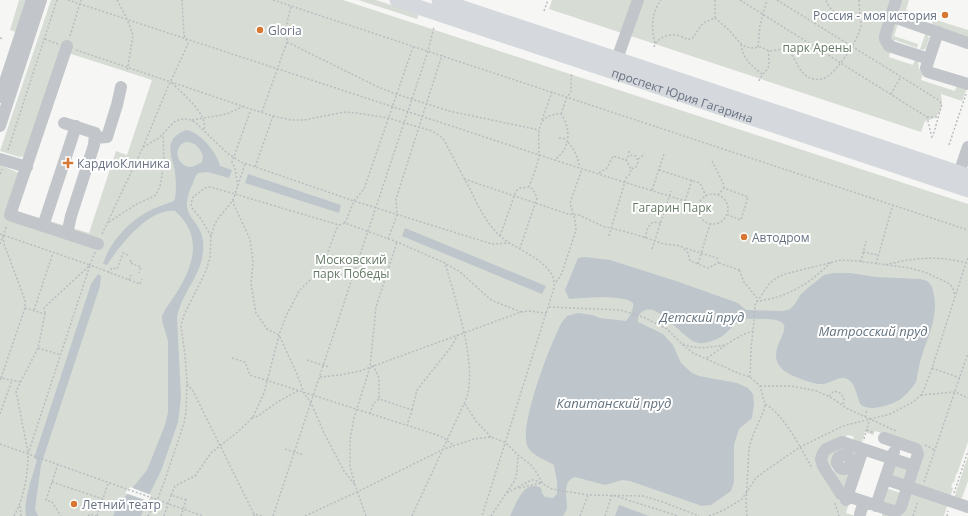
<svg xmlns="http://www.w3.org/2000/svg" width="968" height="516" font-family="'Open Sans',sans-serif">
<rect width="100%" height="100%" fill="#f6f6f4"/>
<path fill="#d7ddd5" d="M 19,0 L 27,0 L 16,32 L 10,30 Z
M 51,0 L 343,0 L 968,204 L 968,442 L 957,474 L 956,474 L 954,483 L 953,482 L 951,487 L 953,488 L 944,516 L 882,516 L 883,511 L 894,514 L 920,459 L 884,434 L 875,431 L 873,435 L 865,432 L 861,446 L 855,443 L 853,436 L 847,435 L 846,437 L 821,450 L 849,503 L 846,513 L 856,516 L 0,516 L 0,163 L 1,165 L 21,174 L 10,209 L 89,233 L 116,151 L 127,155 L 152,80 L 62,51 L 25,156 L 19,157 L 0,151 Z
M 358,0 L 376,0 L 419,14 L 417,19 Z
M 552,0 L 892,0 L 890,53 L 889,57 L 913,65 L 915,60 L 918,60 L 919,68 L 923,74 L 921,80 L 955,91 L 957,85 L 967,88 L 962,101 L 941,94 C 944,108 940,119 925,121 L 921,132 L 549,9 Z
M 900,0 L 909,0 L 906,10 L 918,14 C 911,22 903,16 898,8 Z
M 930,18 L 968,30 L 968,38 L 933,25 Z
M 892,23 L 898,24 L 894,36 L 918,44 L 917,48 L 895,40 L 894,42 L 889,41 Z
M 926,32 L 929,38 L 926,48 L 923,50 L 920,49 Z
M 840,446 L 857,451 L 853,461 L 851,456 L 843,453 Z
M 835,448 L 838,455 L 835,458 L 835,465 L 829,469 L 824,457 Z
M 968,456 L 968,481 L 962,498 L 958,499 L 954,498 Z
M839 462a5 5 0 1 1 10 0a5 5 0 1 1-10 0Z
M 893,465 L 908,467 L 906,480 L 893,477 Z
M 838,469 L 843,472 L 848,472 L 850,469 L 845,489 L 831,473 Z
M 886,488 L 901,493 L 897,507 L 881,501 Z"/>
<path fill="#bec5cb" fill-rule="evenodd" d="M 186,130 C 200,132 217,152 220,166 L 232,170 L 229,178 L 208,172 L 198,173 C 194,178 194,182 191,187 C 178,219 200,217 203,241 C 206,273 183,288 177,317 L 181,398 L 178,422 L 161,471 L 148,497 L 141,516 L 113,516 L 117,507 L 147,470 L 165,425 L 168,412 L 168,341 L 162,321 L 162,316 C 166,307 172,300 177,292 C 194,264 203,236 175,211 C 149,208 120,245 107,265 L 103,264 C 110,241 131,219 153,209 C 159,206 167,204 174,201 C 177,194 176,175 174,167 C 169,150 166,138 186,130 ZM 185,142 C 195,141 200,148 203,156 L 202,162 C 198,164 194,167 190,167 C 177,166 172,148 185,142 Z
M 248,174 L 341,205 L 339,213 L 245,183 Z
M 405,228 L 546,286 L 542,294 L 402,236 Z
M 585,257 L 610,260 L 676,281 L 738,303 L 746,310 L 783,311 L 790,309 L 795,304 L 801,294 L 809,287 L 824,275 L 834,273 L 850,273 L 876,277 L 920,279 L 927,281 L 931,285 C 941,309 930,332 922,355 C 919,364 918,373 916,382 C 912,388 906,395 901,399 C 891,405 871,412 861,405 C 856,397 857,386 849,380 C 840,374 832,383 823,384 C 814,385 787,375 781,368 C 765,350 794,329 781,322 C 776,319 769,319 763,319 C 757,319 749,318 742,320 C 735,322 732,328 726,333 C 720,339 707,344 698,343 C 683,341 652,291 638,317 L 638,322 L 663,334 L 673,345 L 681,363 L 692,373 L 699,376 L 737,383 L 748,388 L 753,394 L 754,404 L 752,418 L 739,429 L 734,445 L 734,482 L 731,491 L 711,505 L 702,506 L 630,481 L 622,480 L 605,485 L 575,477 C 562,481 567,497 567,507 C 567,510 565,513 563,516 L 510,516 C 516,504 524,479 541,488 L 542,493 L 545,497 L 553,498 L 557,494 L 557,482 L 554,465 C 548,461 535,457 529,449 C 515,433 552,340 562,322 L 567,316 L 578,313 L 592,315 L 600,318 L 626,321 C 630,317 634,308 633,303 C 623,294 583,298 569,299 L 565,290 L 578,258 Z
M 98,274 L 101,276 L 100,286 L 41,465 L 35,509 L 38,516 L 26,516 C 23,501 33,475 37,460 L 34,458 L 91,284 Z
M 619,505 L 649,516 L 615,516 Z"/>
<path fill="#f6f6f4" d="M 130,487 L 151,495 L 148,501 L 125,493 Z"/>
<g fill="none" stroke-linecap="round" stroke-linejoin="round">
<path stroke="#babcbf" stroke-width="1.5" stroke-dasharray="2 2" stroke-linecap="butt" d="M 68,0 L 579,168 L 698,205
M 117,0 L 127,19 L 133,35 L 127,72
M 273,0 L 968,230
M 740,0 L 927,117 L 932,138
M 777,0 L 937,99 L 942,104 L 933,136
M 859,0 L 860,18
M 544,11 L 548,0
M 715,18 L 729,30 L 741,44 L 746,47 L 752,48 L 761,47 L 769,51 L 785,49 C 798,56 797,76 814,79 C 819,80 824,79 828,76 C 838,70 867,29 860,19 C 854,8 834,23 826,0
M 70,36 L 81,0
M 0,38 L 4,39
M 45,39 L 58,44
M 287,42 L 378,87 L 396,94 L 449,111 L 539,130
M 655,43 C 651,27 651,14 661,0
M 741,44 C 744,61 750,64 762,74
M 654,47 C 657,37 670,33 680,36 C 685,38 687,40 692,39 L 703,23 L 715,18 L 715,0
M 758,47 L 760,25 L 767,0
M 76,50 L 251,109
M 759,81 C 761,75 765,73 768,68 C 770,63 768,57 769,51
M 172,83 C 182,93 209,115 204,130
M 891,94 L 900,78
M 262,112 L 287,42 L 287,23 L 291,6
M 561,114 L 567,97 L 571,92 L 571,78 L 572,73
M 273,116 L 291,120 L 304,120 L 344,112 L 357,113 L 388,118 L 432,131 L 440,136 L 444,140 C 453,157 461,173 470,189 C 478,206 486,223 500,236 C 515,250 558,262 554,288 L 482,516
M 927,117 L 938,117
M 192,120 L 227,114 L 244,106
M 542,120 L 552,92
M 559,138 L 567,139
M 568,142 C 574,149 579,158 579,168
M 949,145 L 966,94
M 143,147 L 159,138 L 174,122 L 181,119 L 188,119 L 195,122 L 227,153 L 241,162 L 354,201 L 492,244 L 510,243
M 8,150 L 57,0
M 629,151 L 629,155
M 638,159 L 645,154
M 712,161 L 723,183 L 724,188
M 659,170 L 700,183 L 706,196
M 599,173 L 607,168 L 613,156 L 626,160 L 631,169
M 0,174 L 2,169
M 464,179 L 568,214 L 579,215 L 602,226 L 634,234 L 664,244 L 681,246 L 688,253 L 690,261 L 698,264
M 238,186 L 235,169 L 232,162 L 251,109 L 273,116 L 255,167
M 529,187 C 532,178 539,163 539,154 C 539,136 534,114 561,114 C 572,129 570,150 554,160
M 652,190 L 664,154
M698 209a15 15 0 1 1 30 0a15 15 0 1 1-30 0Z
M 718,195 L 724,188 L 748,197 L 741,220 L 728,215
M 233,200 L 234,205 L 250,239 L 253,262 L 251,284 L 256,313 L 267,329 L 279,335 L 297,374 L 304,393 L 311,403 L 324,433 L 344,471 L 355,485
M 685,201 L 692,180
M 109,222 L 135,205 L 156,195 L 160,186 L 164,163 L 163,134
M 345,223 L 354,201 L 364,189 L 413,47
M 0,234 L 90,265
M 102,234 L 143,147 L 167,89 L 188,44 L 184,35 L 182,0
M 211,236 L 201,219 L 192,208 L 191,204 L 193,197 L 205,188 L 210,187 L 235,194 L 339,225 L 345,223 L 397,242 L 445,263 L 460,272 L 491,300 L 521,312
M 500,236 L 516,191 L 520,188 L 529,187 L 533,189 L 537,198 L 520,248
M 609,236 L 626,178 L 630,174 L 631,169 L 636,167 L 638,162 L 636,156 L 629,155 L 626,160
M 645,238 L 648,227 L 653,222 L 661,223
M 388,239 L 397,215 L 396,199 L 442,55
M 0,244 L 7,225
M 686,248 L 688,249 L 717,258 L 718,263 L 708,268 L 698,264 L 710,224
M 652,249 L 671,191
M 95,252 L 90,265 L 140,284 L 142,279
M 863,252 L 878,255
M 968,258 L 966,263 L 968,264
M 131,260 L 130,263 L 141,267 L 139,273
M 861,262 L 866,241
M 719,263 L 742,271
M 876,264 L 893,204
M 739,270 L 744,282 L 757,298
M 108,273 L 112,268 L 117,269 L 123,253 L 130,256
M 129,280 L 131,275
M 556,282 L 559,278 L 562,273 L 576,230 L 575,220 L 570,203 L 582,169
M 756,301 C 785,299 811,283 831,262
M 549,307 L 620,310 L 643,317 L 667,329 L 684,346 L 693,353 L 740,374 L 750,377 L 760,386 L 765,404 C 784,414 801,449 812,468
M 25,308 L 45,314 L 38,348 L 16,391 L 28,452
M 34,310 L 53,253
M 45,313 L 44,308 L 48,304 L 90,265
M 683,344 C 697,350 711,347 726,345
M 38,348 L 61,355
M 232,358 L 245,362 L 250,375 L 437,435 L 444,438 L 453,445
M 707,358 C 722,348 736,336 753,331
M 307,360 L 329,367
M 373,365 L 379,378 L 379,399
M 932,368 L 960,378
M 320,377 L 340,375 L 360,371 L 521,312 L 529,311 L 546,313
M 750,377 L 751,350 L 754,321 L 755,305 L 769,284 L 776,278 L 785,274 L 841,260 L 858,261 L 910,268 L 927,273 L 950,284 L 953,289 L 955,296
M 1,378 L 25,308 L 25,300 L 4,244 L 3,235
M 0,380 L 1,378 L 21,382
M 187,384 L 193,391 L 254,514
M 760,386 L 791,386 L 817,391 L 832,398 L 846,408 L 896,431
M 921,395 L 955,392 L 968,398
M 829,396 L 834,391 L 840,393 L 844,398 L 843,406
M 465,404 L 476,421 L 491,437
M 412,410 L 417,390 L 451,347 L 459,333
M 0,414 L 12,380
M 370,414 L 373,404 L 379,399 L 412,410 L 407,425
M 865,417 L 867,409
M 252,418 L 258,416 L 279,401 L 298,391
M 867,430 L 872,432 L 871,434
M 864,439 L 870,418
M 0,444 L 203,516
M 925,445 L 935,450
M 285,449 L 304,455
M 58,464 L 46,500 L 52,502 L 61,516
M 52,482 L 103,499
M 924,482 L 968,353
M 519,488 L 541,483
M 507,493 L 531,480 L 535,480 L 543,484
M 954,493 L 968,451
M 171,495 L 175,486 L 195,476 L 211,453 L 240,430 L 253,417 L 264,393 L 279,335 L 286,316 L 299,291 L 318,272 L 323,265 L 338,225
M 835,503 L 839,516
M 20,506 L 21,516
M 14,516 C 24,498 28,474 28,454 L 90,265
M 88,516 L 90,514 L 96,516
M 97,516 L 108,484
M 148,516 L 157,501 L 166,477 L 184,423 L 186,412 L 187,383 L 185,355 L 181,326 L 184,315 L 206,271 L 210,257 L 211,236 L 214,226 L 217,220 L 233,200 L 245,164
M 164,516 L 171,495 L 186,500
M 181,516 L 187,497
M 254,516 L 254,514 L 262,516
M 273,516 L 428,51 L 434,27
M 305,516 L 357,492 L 444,449 L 474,439 L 491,437 L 505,442 L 518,455 L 530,464 L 535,470 L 543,484 L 552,489 L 588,495 L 643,496 L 663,502 L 699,516
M 366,516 L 355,485 L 350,467 L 350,440 L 354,418 L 370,367 L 376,307 L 397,242
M 412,516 L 467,397 C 477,361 455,299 445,263
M 491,516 L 515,480 L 517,472 L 518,455
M 580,516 L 588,495
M 605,516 L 612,495 L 678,516
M 709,516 L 724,510 L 742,499 L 756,478 L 765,471 L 800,447 L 843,426 L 890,414 L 913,402 L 921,395 L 925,387 L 932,368 L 966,263 C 939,255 912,258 885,265
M 747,516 L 746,504 L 749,448 L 753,435 L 764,410 L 765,404
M 913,516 L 918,501
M 947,516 L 948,511"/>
<path stroke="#c2c5c9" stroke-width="12" d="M 896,0 L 885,36 L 885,39 L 889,46 L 929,59
M 891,16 L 968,43
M 938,32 L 926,68 L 928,72 L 968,84
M 67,46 L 10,215 L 98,244
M 617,59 L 638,0
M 0,97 L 32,0
M 64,123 L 95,133 L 94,145 L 71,216 L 67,234
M 0,126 L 41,0
M 95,138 L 107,137 L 117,105 L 121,87
M 0,159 L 27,167
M 959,173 L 968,147
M 43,226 L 76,126
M 884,438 L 916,449 L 918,454 L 914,466 L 842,442 L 826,449 L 823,453 L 821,459 L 823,466 L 841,494 L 893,511 L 897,511 L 901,507 L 914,466
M837 462a7 7 0 1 1 14 0a7 7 0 1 1-14 0Z
M 885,479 L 968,507
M 846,500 L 863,449
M 876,506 L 894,452
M 860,514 L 864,502"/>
<g stroke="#d5d8dc" stroke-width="15">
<path id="s1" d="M 397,0 L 968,190"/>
<path d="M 439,0 L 968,176"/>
</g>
</g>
<g fill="#d67734" stroke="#fff" stroke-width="1.5">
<circle cx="945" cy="15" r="4"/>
<circle cx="260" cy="30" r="4"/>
<path d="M66 157h4v4h4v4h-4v4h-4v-4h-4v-4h4z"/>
<circle cx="744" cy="237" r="4"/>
<circle cx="74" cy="504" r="4"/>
</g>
<g text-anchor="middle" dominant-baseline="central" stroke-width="4" stroke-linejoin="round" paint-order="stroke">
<g font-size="12" fill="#687282" stroke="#fff" text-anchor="start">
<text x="937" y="15" text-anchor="end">Россия - моя история</text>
<text x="268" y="30">Gloria</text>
<text x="77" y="163">КардиоКлиника</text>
<text x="752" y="237">Автодром</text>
<text x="82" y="504">Летний театр</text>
</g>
<g font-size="12" fill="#667a66" stroke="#fff">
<text x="817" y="47">парк Арены</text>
<text x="672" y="207">Гагарин Парк</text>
<text x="351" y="259">Московский<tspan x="351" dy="14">парк Победы</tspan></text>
</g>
<g font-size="12" fill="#687282" stroke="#fff">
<text stroke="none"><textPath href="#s1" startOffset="301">проспект Юрия Гагарина</textPath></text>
</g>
<g font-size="13" font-style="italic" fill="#63737f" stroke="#fff">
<text x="702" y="317">Детский пруд</text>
<text x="873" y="331">Матросский пруд</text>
<text x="614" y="403">Капитанский пруд</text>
</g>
</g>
</svg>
